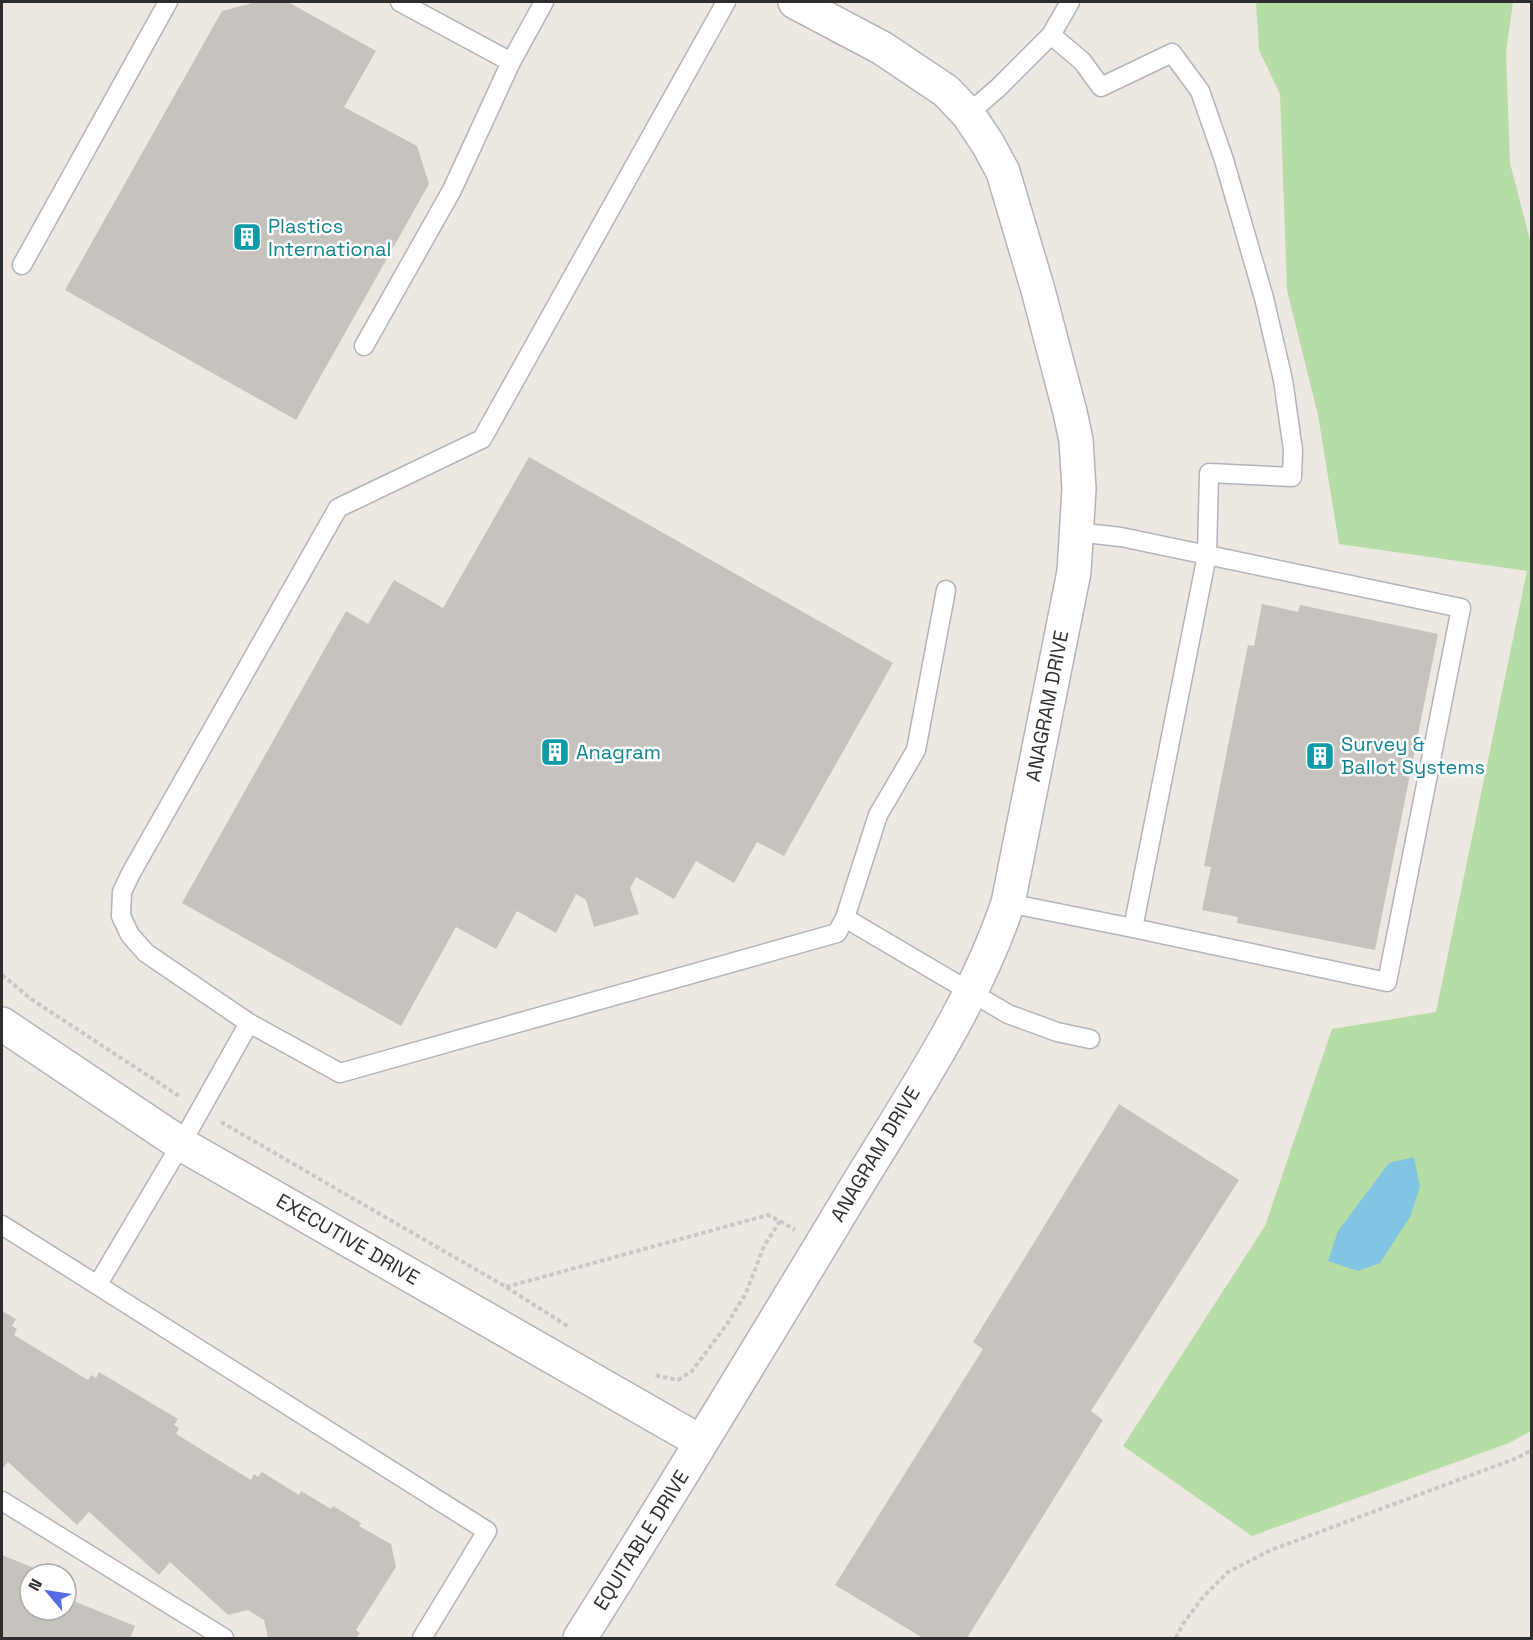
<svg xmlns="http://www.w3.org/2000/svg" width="1533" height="1640" font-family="'Space Grotesk',sans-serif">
<rect width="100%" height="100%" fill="#ede8e2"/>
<path fill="#b6dda5" d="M 1256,2 L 1513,2 L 1506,53 L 1510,163 L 1532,248 L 1531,1431 L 1509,1443 L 1252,1536 L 1123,1446 L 1265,1226 L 1332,1029 L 1436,1012 L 1527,571 L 1339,544 L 1318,415 L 1287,290 L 1280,94 L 1259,50 Z"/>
<path fill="#81c5e2" d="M 1414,1157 L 1420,1187 L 1410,1217 L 1380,1263 L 1358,1271 L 1328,1261 L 1338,1231 L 1389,1163 Z"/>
<path fill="#c6c2bd" d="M 256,2 L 288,2 L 376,51 L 344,107 L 417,146 L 429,184 L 296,420 L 65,290 L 222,11 Z
M 529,457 L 893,663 L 784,856 L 757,842 L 734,883 L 696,861 L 674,899 L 636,877 L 630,888 L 639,914 L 594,927 L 586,900 L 576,894 L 556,933 L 517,911 L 496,949 L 456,927 L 401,1026 L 182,903 L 346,611 L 368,624 L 394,580 L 443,608 Z
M 1262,604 L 1298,612 L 1300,605 L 1438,634 L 1375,950 L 1237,923 L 1238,917 L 1202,910 L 1211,867 L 1204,866 L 1248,645 L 1254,646 Z
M 1119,1104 L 1239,1180 L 1091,1411 L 1103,1420 L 967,1638 L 923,1638 L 835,1585 L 983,1349 L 973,1342 Z
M 2,1311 L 16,1319 L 12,1326 L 17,1329 L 14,1335 L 88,1380 L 91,1375 L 96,1378 L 99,1372 L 178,1419 L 174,1425 L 179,1428 L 176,1434 L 251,1480 L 254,1474 L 258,1477 L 262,1472 L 299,1495 L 301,1491 L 331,1509 L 333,1506 L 361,1523 L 359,1526 L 391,1544 L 396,1567 L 356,1630 L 360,1633 L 356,1638 L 268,1638 L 264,1620 L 248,1610 L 228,1615 L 170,1562 L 159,1575 L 89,1512 L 77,1525 L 8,1462 L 2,1469 Z
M 2,1555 L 49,1574 L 30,1574 L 30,1610 L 66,1610 L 66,1598 L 135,1626 L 130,1638 L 2,1638 Z"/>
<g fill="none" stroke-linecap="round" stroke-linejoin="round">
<g stroke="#b2b3bc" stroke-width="21">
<path id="lane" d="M 400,2 L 511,62
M 726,2 L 482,439 L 338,508 L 131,873 L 122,892 L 121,916 L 130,935 L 146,953 L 249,1023 L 340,1073 L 837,933 L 845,918 L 1008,1014 L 1057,1032 L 1090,1039
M 968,114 L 999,87 L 1051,35 L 1070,2
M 22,265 L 168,2
M 364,346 L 452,190 L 511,62 L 544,2
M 1076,532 L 1121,537 L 1461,608 L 1387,982 L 1133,928
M 1008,903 L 1133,928 L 1207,555 L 1209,473 L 1292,477 L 1293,450 L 1283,380 L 1264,298 L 1224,160 L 1200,91 L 1172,53 L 1101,87 L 1082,61 L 1051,35
M 845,918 L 878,815 L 916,750 L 946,590
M 2,1225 L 487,1531 L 422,1638
M 98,1284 L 181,1144 L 249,1023
M 2,1501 L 224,1638"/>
</g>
<g stroke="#b2b3bc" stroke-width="36">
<path id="street" d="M 2,1024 L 181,1144 L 701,1442
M 580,1638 C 671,1494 759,1348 847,1202 C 905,1105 972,1010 1008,903 L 1074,572 L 1079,489 L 1076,440 L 1070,412 L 1038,290 L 1003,172 L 988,144 L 968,114 L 946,91 L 882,48 L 795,2"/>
</g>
<path stroke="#c8c8c8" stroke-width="4" stroke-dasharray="4.5 3" stroke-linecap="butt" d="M 2,975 L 31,999 L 179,1096
M 221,1122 L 506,1287 L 569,1327
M 780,1221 L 795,1230
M 506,1287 L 768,1215 L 780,1221 L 764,1246 L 746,1293 L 727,1324 L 692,1371 L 678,1380 L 653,1375
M 1176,1638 L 1183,1624 L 1203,1597 L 1228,1572 L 1271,1550 L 1517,1458 L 1532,1450"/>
<use href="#lane" stroke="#fff" stroke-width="18"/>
<use href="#street" stroke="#fff" stroke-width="33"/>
</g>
<defs>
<g id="building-square" transform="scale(1.5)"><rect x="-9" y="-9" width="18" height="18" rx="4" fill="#0f9aa8" stroke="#fff"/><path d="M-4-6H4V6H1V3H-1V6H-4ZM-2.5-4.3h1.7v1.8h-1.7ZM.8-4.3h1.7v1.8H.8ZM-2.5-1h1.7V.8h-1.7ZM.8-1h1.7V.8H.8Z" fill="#fff"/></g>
</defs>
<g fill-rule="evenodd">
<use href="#building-square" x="247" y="237"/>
<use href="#building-square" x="555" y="752"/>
<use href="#building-square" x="1320" y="756"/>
</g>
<g text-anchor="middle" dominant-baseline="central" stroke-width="5" stroke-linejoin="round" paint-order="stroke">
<g font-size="20" fill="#0d838f" stroke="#fff" text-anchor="start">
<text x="268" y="226">Plastics<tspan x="268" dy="23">International</tspan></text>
<text x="1341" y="744">Survey &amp;<tspan x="1341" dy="23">Ballot Systems</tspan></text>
<text x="576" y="752">Anagram</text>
</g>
<g font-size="20" fill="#2d2d2d" stroke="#fff">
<text transform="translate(1047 706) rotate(-79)">ANAGRAM DRIVE</text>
<text transform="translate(875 1154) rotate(-59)">ANAGRAM DRIVE</text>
<text transform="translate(348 1239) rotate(30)">EXECUTIVE DRIVE</text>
<text transform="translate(641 1540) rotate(-58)">EQUITABLE DRIVE</text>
</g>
</g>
<rect width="1533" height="1640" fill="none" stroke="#2d2d2d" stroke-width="6"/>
<g transform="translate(48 1592) rotate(299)"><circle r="28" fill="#ffffff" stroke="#ababab" stroke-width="1.5"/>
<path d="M0-4.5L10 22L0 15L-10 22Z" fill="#556be6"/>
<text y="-9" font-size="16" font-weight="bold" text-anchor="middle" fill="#2d2d2d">N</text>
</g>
</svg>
